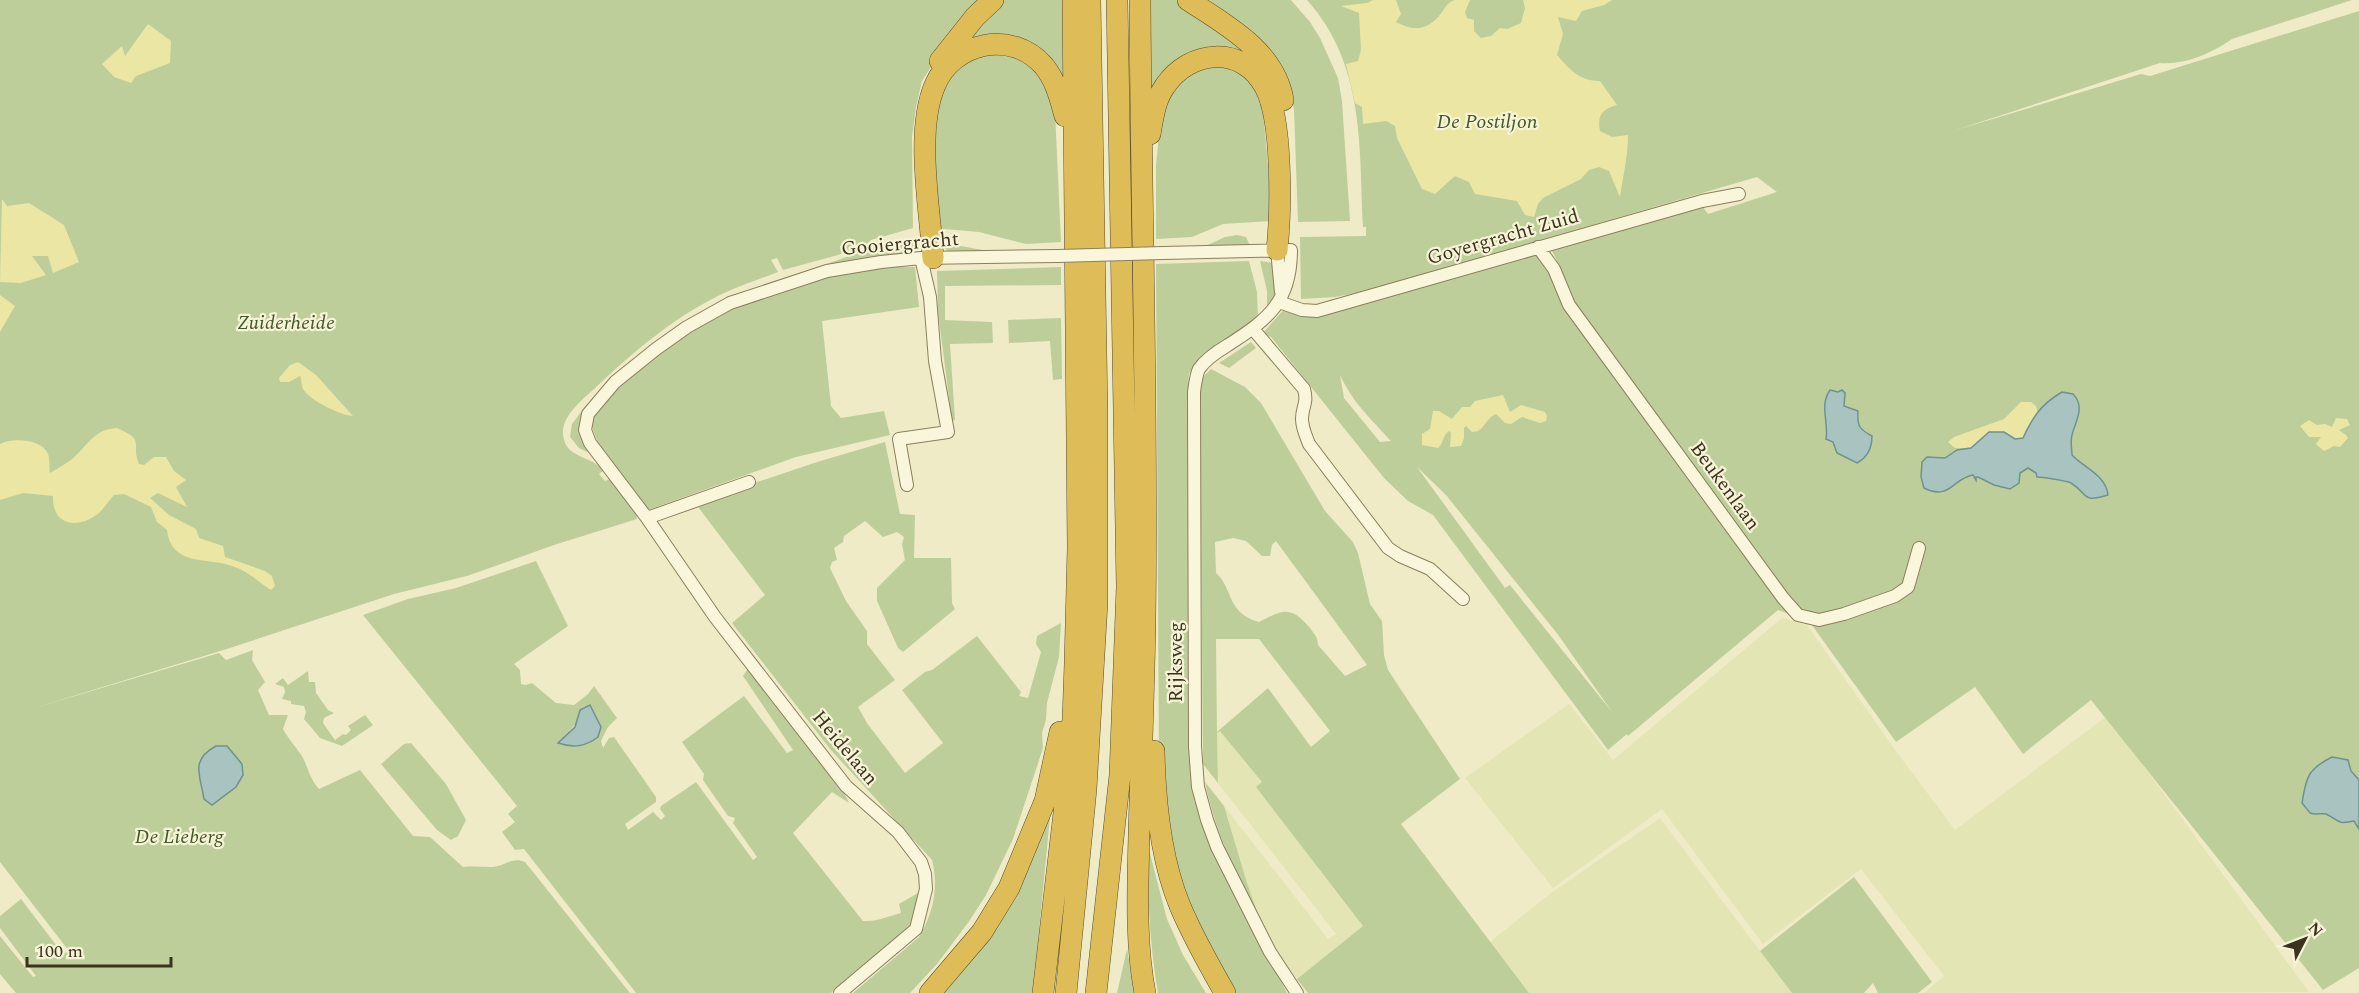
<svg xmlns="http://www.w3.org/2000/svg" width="2359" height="993" font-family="Spectral,serif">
<rect width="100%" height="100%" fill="#efebc7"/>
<path fill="#e3e5b4" d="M 1782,618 L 1807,625 L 1893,747 L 1955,830 L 2107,716 L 2309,992 L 1924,993 L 1944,976 L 1861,869 L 1763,944 L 1662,809 L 1553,888 L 1465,778 L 1569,704 L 1613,760 Z
M 1220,730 L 1262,782 L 1257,787 L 1363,926 L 1297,979 L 1266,937 L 1247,883 L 1224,806 L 1328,939 L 1336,934 L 1218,783 L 1217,733 Z
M 1660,818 L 1714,890 L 1792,993 L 1529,993 L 1490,942 L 1551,893 Z"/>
<path fill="#bece9a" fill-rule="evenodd" d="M 0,0 L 984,0 L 942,50 L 922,81 L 916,107 L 912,137 L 913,228 L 871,240 L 866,245 L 838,255 L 783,270 L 777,258 L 771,260 L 778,272 C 763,278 747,283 731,290 C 680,312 635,350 594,389 C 583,399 563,415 563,432 C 563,460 594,455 603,471 L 599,474 L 605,481 L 610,479 L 641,515 L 636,517 L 637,519 L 554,545 L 467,576 L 394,594 L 230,648 L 31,709 L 219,653 L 226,660 L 253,650 L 252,660 L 265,682 L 258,690 L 269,715 L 288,715 L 283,729 C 289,740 297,748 303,758 C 309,770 309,777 319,789 L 360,770 L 413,836 L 430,837 L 463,867 C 473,866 482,867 492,867 C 504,867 512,856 525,862 L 630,993 L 16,993 L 0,974 L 0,936 L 33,977 L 36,976 L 0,928 L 0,916 L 21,899 L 63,954 L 69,951 L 0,862 Z
M 999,0 L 1064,0 L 1063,97 L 1046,64 L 962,42 Z
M 1150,0 L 1179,0 L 1262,61 L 1223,49 L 1150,100 Z
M 1209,0 L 1291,0 L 1310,22 L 1320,38 L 1338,78 L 1342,101 L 1350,221 L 1298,222 L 1294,110 L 1289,84 L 1244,26 Z
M 1307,0 L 2352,0 L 2232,39 C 2212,53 2186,65 2160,63 L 1956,130 L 2141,74 L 2150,76 L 2359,11 L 2359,968 L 2323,990 L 2091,700 L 2023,754 L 1975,687 L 1896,742 L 1809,621 L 1778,610 L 1628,736 L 1627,734 L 1608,750 L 1433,515 L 1408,501 L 1384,478 L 1271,337 L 1262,334 L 1285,308 L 1320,316 L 1540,252 L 1547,265 L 1557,261 L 1551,249 L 1702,206 L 1708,214 L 1777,192 L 1757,177 L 1367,291 L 1335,297 L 1301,299 L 1300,237 L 1366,236 L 1366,227 L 1363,227 C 1359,146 1365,65 1307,0 ZM 1340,375 C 1353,403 1371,419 1391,441 L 1380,442 L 1344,398 ZM 1417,467 L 1446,495 L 1559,636 L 1612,712 L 1510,585 L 1505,588 Z
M 1011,52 L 1042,76 L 1055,111 L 1061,242 L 1026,244 L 979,232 L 933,228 L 932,205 L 938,96 L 966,57 Z
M 1233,65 L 1255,87 L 1263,111 L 1273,221 L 1223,224 L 1192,237 L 1156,239 L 1156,166 L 1159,134 L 1167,98 L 1188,71 Z
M 1237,235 L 1246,237 L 1250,246 L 1201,248 L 1225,237 Z
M 916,239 L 917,242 L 906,254 L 821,266 L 888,242 Z
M 938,242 L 1000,253 L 951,254 Z
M 1249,261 L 1257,292 L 1258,318 L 1198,362 L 1189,374 L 1188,390 L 1192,717 L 1210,841 L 1287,993 L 1228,993 L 1182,908 L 1159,765 L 1156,264 Z
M 1260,261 L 1273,263 L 1277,290 L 1267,309 L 1267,291 Z
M 882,267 L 915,267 L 919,307 L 822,321 L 831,406 L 841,418 L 884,411 L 890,435 L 796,457 L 648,510 L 599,446 L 592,427 L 592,418 L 604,402 L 660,348 L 730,306 L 804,280 Z
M 1061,267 L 1061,285 L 945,286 L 945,320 L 992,322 L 993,343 L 950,344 L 955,420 L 952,421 L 938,312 L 937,271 Z
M 1061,318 L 1062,379 L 1053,380 L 1050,341 L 1009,343 L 1008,320 Z
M 1251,342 L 1256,348 L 1229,368 L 1219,363 Z
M 1211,369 L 1245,387 L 1261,403 L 1325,511 L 1353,542 L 1358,553 L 1370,604 L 1382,621 L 1384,655 L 1388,670 L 1460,779 L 1401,824 L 1529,993 L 1308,993 L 1297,979 L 1363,926 L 1256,787 L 1262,782 L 1220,731 L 1217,733 L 1218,783 L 1203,764 L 1200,388 L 1203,377 ZM 1233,538 L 1246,541 L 1262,556 L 1270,556 L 1272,545 L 1276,541 L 1367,665 L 1345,676 L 1318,645 C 1318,637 1314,634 1310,628 C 1291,606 1284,609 1259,622 C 1226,613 1234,589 1216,573 L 1215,542 ZM 1216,639 L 1259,639 L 1330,731 L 1311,747 L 1268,688 L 1217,732 Z
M 587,404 L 582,422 L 595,456 L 579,448 L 570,437 L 572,424 Z
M 885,442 L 900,514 L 915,515 L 914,558 L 951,558 L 952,603 L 955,609 L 903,652 L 898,648 L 877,601 L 877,588 L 905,560 L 902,544 L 904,537 L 897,532 L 883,537 L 865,521 L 844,536 L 843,542 L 834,548 L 837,560 L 832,562 L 830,568 L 846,601 L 867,631 L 867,644 L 895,680 L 858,707 L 867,723 L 905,773 L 943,743 L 902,690 L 925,672 L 932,670 L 977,636 L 1021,692 L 1019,696 L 1028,698 L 1041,652 L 1036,644 L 1037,636 L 1061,623 L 1059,657 L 1047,703 L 1046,720 L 1042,733 L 1043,748 L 1013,839 L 986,895 L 970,920 L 937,964 L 910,993 L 853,993 L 919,937 C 933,914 939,887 932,860 L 830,749 L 732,623 L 765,595 L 695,503 L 817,462 Z
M 536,561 L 568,626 L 514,664 L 520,670 L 521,684 L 526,685 L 532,683 L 556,703 L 574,705 L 588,694 L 594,686 L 617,718 L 608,727 L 601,741 L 603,748 L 609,738 L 614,737 L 656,797 L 656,802 L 625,824 L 628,830 L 653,812 L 661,820 L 665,816 L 660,809 L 661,806 L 696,782 L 753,860 L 757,857 L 733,823 L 735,818 L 728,816 L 703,780 L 704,774 L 682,742 L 744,696 L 787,753 L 793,750 L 743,676 L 749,667 L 840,784 L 849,803 L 832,792 L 793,833 L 863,921 C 878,922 888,916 901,913 L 899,904 L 923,890 L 921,905 L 909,930 L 831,993 L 636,993 L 524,849 L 515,850 L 502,832 L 515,822 L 508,814 L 517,806 L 363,615 L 408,599 L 456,588 ZM 592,707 L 598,737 C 586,746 572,748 558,743 C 570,731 580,718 592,707 Z
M 308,671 L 309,682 L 315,682 L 316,693 L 328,710 L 334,713 L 324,718 L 323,723 L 335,740 L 343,734 L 346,735 L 351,730 L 348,726 L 365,715 L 373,725 L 342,746 L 320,738 L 304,719 L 306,712 L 304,706 L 291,704 L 291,701 L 282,699 L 285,692 L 284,687 L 275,684 L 283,678 L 288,685 Z
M 411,743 L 446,784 L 466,820 L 458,836 L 451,840 L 437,830 L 381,764 L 404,744 Z
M 1205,782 L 1224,806 L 1247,883 L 1266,937 C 1242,886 1216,837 1205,782 Z
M 1050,817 L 1033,993 L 942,993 L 962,972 L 1015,893 Z
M 1149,850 L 1167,919 L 1183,955 L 1206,993 L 1158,993 C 1150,946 1147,898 1149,850 Z
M 1854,877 L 1932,982 L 1918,993 L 1878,993 L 1873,983 L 1864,993 L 1792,993 L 1760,951 Z
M 1127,949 L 1135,993 L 1117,993 Z"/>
<path fill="#ebe6a4" d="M 1373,0 L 1396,0 L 1401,14 L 1396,22 C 1412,31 1426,31 1439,16 C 1444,10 1447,2 1455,0 C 1460,0 1466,0 1470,0 L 1465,12 L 1467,18 L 1474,20 L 1474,31 L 1481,38 L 1491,36 L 1500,28 L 1507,29 L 1521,23 L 1525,8 L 1523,0 L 1612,0 L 1604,5 L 1582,11 L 1576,21 L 1558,17 L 1563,34 L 1557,55 C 1570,70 1580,81 1600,81 L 1617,105 C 1602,109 1597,115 1600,131 L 1612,137 L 1628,135 C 1628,156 1623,176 1620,197 L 1609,171 L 1599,167 L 1589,170 L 1581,179 L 1543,198 L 1538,204 L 1534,217 L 1525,215 L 1517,201 L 1475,194 L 1469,182 L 1455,176 L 1435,194 L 1422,189 L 1397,138 L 1395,126 L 1386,121 L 1363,124 L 1362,107 L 1355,103 L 1346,64 L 1358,61 L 1361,50 L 1359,13 L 1341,6 L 1367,3 Z
M 148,24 L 171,41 L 170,63 L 136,76 L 131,83 L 114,77 L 102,64 L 122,46 L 125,56 Z
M 2,199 L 7,206 L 29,203 L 64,225 L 79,262 L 53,273 L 48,256 L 32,256 L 46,275 L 21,283 L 0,282 Z
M 0,295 L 15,306 L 0,332 Z
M 298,362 L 316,375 L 353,416 C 342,416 309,400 303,389 C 301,385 302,379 300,376 L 289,382 L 280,382 L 279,378 L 290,365 Z
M 1503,395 L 1510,412 L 1521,405 L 1545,412 L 1547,416 L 1546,421 L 1540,423 L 1522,417 L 1511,424 L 1505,423 L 1496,414 C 1485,418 1485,432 1472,432 L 1466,426 L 1464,428 L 1464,438 L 1461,446 L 1450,447 L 1451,433 L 1449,431 C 1442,436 1444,443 1438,448 L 1422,445 L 1422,434 L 1430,429 L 1433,411 L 1439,411 L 1452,419 L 1462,407 L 1470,407 L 1475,401 Z
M 2021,402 L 2031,402 L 2036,406 L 2038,414 L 2026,429 L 2023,438 L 2012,438 L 1971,448 L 1955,448 L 1948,442 L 1954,437 L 2004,419 Z
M 2336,418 L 2347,419 L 2350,425 L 2339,430 L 2346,435 L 2348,438 L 2340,447 L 2334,446 L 2324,451 L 2316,444 L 2321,437 L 2309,437 L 2300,426 L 2309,420 L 2317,425 L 2325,424 L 2332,427 Z
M 117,428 C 147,441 130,443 139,464 L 144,465 L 154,457 L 166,457 L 174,471 L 186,480 L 176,487 L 187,507 L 158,493 L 150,498 L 169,515 L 196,529 L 199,538 L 223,546 L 225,557 L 265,571 L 272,576 L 275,586 L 271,590 L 268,588 C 258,581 247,571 235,567 C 208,556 172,568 167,530 L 157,522 L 151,507 L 124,494 L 114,495 C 109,501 104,508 99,513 C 78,530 52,526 53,496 L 23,493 L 0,500 L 0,444 C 12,438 41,438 48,454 C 50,459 49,468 50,473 C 56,469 64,465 71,460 C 87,447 93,429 117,428 Z"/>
<path fill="#a8c3c0" stroke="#6e9290" stroke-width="1.5" d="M 1830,390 L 1838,392 L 1842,390 L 1845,393 L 1844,406 L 1858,411 C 1857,426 1859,429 1872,436 C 1872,448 1868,457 1857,463 L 1837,453 L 1833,442 L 1826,439 C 1829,422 1819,406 1830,390 Z
M 2062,392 L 2073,394 C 2086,407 2075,422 2072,435 C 2070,442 2072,449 2072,455 C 2084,468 2106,475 2108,495 C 2080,503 2090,495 2071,483 C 2068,481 2042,477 2037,477 L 2036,473 L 2028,468 L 2020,473 L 2019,483 L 2010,489 L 1994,485 L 1978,477 L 1976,477 L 1976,480 L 1973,475 C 1953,478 1950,501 1924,488 L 1921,477 L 1922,462 L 1927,457 L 1945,458 L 1957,450 L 1971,448 L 1989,432 L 2004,432 L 2015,439 L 2023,438 C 2033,417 2040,405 2062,392 Z
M 590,705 L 601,727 L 598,737 C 585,747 573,748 558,743 L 575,727 L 580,710 Z
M 216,746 L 227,746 L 242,764 L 243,775 L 236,787 L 212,805 L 204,799 C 200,774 190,760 216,746 Z
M 2332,757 L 2348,760 L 2351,771 L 2359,780 L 2359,829 L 2354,821 C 2336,825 2339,820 2326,814 C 2321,813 2315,815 2310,813 L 2302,803 C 2306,777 2308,769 2332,757 Z"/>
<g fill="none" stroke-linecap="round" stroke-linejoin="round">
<g stroke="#8b7e5c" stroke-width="14">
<path id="minor" d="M 1538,247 L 1554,269 L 1569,305 L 1783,598 L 1798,615 L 1819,620 L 1844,614 L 1895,596 L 1908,587 L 1919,548
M 1277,250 L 1281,292
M 1163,253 L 1291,250 C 1291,301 1269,319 1228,345 C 1218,351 1205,360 1199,369 C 1196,375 1195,385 1194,392 L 1195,747 L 1198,787 L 1207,820 L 1217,847 L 1270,952 L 1297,993
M 1279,302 L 1302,310 L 1317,311 L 1702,201 L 1739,194
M 1253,329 L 1304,389 C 1308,404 1302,406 1302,419 C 1302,428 1306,436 1309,444 L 1388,548 L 1400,556 L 1430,569 L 1463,599
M 907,485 L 899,439 L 948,432 L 935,361 L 930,297 L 921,258
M 647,518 L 749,482
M 840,993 L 916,929 L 926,889 L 925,874 L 921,862 L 898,832 L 846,786 L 715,617 L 647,518 L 590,443 L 585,430 L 588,414 L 615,382 L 656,349 L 687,327 L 730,303 L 827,271 L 881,262 L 921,258 L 1058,256"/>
</g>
<g stroke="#594b30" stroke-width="22">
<path id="motorway" d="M 1140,0 C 1141,206 1148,413 1145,619 C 1144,691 1141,762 1139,834 C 1138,886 1135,941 1145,993
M 1188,0 C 1226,25 1275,51 1283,100
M 940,61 L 975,17 L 993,0
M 1150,134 C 1153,117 1155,100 1165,86 C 1190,49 1243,45 1265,87 C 1283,120 1281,212 1277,250
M 933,258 C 930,209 915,131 935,85 C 953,42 1012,29 1044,66 C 1056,81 1060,98 1065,116
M 1154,751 C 1155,801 1161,860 1180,906 C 1193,937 1209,965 1225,993
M 930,993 L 982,932 L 1009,888 L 1045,801 L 1060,732
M 1043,993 L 1064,813 L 1073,719 L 1075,664 L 1078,548 L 1073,0
M 1066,993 L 1086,789 L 1097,603 L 1097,411 L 1090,0
M 1096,993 L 1120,775 L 1127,587 L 1117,0"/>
</g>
<use href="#minor" stroke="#f9f6db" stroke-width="12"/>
<use href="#motorway" stroke="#debd58" stroke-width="21"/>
<g stroke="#8b7e5c" stroke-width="14" stroke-linecap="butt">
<path id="minor-bridge" d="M 1058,256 L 1163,253"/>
</g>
<use href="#minor-bridge" stroke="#f9f6db" stroke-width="12"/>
</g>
<g text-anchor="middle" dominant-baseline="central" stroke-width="4.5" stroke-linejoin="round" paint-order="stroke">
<g font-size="20" font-style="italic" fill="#425826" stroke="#f6f3d7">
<text x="1487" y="122">De Postiljon</text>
<text x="286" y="323">Zuiderheide</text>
<text x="179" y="837">De Lieberg</text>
</g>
<g font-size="20" fill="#3b3220" stroke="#f6f3d7">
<text transform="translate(1503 237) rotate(-16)">Goyergracht Zuid</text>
<text transform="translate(900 244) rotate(-5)">Gooiergracht</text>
<text transform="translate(1725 486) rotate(54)">Beukenlaan</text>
<text transform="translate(1176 662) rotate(-90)">Rijksweg</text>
<text transform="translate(845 748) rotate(50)">Heidelaan</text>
</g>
</g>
<g transform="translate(2305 939) rotate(48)" stroke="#f6f3d7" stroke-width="4.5" paint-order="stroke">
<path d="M0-4.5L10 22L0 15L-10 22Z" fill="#3b3220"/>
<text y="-9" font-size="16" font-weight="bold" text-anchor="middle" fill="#3b3220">N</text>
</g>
<path d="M27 957v9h144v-9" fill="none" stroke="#3b3220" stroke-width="3"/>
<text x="36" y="957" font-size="18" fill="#3b3220" stroke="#f6f3d7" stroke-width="4.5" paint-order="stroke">100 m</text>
</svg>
